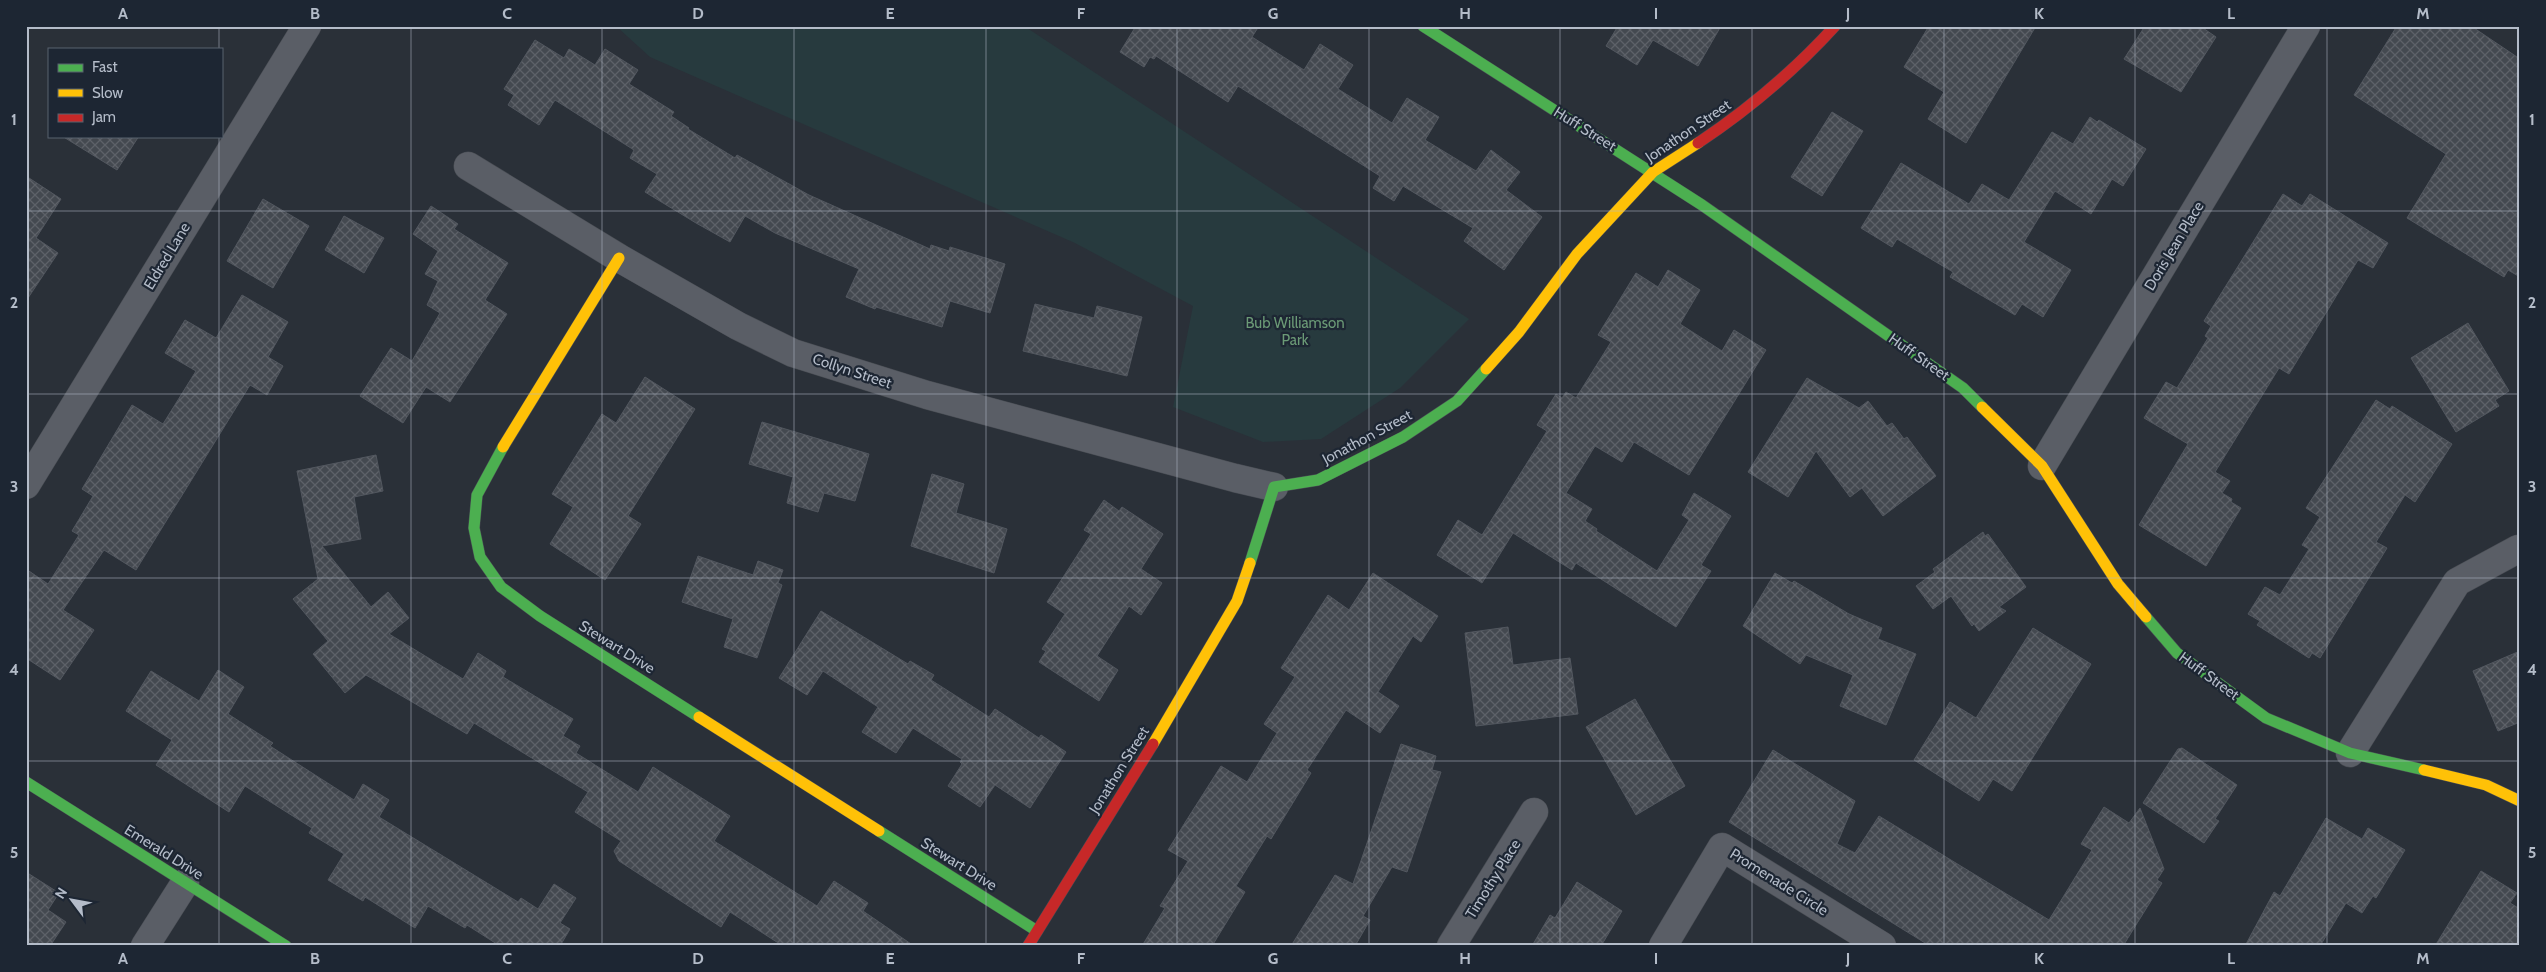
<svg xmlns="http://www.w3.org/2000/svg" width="2546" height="972" font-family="Cabin,sans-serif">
<defs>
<pattern id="building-cross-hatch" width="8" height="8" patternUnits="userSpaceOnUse" patternTransform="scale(1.25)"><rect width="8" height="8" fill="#444950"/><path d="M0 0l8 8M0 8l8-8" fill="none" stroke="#5d6168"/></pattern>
</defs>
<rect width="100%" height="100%" fill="#2a3038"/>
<path fill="#273a3e" d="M 616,26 L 1024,26 L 1469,319 L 1400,388 L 1321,439 L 1263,442 L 1173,407 L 1193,306 L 1075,243 L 650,57 Z"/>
<path fill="url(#building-cross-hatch)" stroke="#52575f" d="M 1136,26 L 1259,26 L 1252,37 L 1304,70 L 1320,44 L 1353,65 L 1338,89 L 1392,123 L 1407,98 L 1439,117 L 1425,140 L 1476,171 L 1491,150 L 1520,172 L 1506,190 L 1542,217 L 1504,270 L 1464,241 L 1473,228 L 1403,186 L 1394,201 L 1373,188 L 1380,176 L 1238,86 L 1228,102 L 1156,56 L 1154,59 L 1150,57 L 1144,67 L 1120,52 Z
M 1618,26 L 1721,26 L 1698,66 L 1653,40 L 1637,65 L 1606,46 Z
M 1929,26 L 2036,26 L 1966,143 L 1928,119 L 1944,92 L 1904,67 Z
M 2145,26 L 2200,26 L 2216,37 L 2181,92 L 2124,59 Z
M 2397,26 L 2471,26 L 2520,59 L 2520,277 L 2508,270 L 2504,277 L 2407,218 L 2446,154 L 2354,95 Z
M 535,40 L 564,58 L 569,49 L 595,65 L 605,49 L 638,70 L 629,84 L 674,112 L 671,116 L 689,128 L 688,129 L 735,158 L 737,155 L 809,195 L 930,249 L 931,245 L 949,251 L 950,247 L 1005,264 L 990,313 L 950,301 L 942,327 L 876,307 L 875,309 L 846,297 L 859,269 L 775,233 L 745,216 L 730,242 L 696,223 L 645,192 L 657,174 L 630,158 L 634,150 L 555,100 L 539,125 L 508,105 L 514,95 L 504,89 Z
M 1832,112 L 1863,131 L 1822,196 L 1791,177 Z
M 2090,117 L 2097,122 L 2099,120 L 2146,149 L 2123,186 L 2112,179 L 2091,214 L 2055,191 L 2024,242 L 2071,270 L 2043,317 L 2022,304 L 2015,315 L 1950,277 L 1953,272 L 1897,239 L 1892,247 L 1861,228 L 1901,163 L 1969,204 L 1982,184 L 2009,200 L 2052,132 L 2073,144 Z
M 62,136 L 139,136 L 117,170 Z
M 26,176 L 61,199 L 36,238 L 58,253 L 26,301 Z
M 2283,194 L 2302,206 L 2310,194 L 2388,243 L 2373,268 L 2358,260 L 2289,374 L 2279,368 L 2215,472 L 2230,481 L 2222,493 L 2232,499 L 2231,502 L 2241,508 L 2206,566 L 2139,525 L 2188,444 L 2144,418 L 2166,382 L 2177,388 L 2208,338 L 2205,336 L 2211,326 L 2204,321 Z
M 263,199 L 309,226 L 273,288 L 227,261 Z
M 431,206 L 458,224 L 454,229 L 508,263 L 485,300 L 507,314 L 450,402 L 426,387 L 403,423 L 360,396 L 391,348 L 412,361 L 440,313 L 427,305 L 438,281 L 425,274 L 438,251 L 413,234 Z
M 344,216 L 384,238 L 364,273 L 325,250 Z
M 1668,270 L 1700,290 L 1680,324 L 1722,351 L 1734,330 L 1766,350 L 1689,475 L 1634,442 L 1622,462 L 1595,446 L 1566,493 L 1592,509 L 1585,521 L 1597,529 L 1596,531 L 1657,571 L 1689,520 L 1682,515 L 1694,493 L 1731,516 L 1701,565 L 1711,571 L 1676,627 L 1576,563 L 1572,570 L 1513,533 L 1482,583 L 1437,555 L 1458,520 L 1482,535 L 1547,431 L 1537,425 L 1556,394 L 1562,398 L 1566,392 L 1576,398 L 1611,342 L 1598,335 L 1636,273 L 1658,287 Z
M 242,295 L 288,322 L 268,357 L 283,366 L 267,395 L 250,385 L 136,570 L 104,550 L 63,610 L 94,630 L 60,680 L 26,658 L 26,569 L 48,584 L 79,535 L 72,531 L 93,496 L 82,489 L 132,405 L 163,424 L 196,371 L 165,353 L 185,320 L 216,338 Z
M 1035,304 L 1094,318 L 1097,306 L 1142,317 L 1127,376 L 1023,351 Z
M 2468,323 L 2509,391 L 2495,400 L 2499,406 L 2456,432 L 2411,358 Z
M 645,377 L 695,409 L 628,516 L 641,524 L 605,580 L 550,544 L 573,507 L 552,494 L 602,414 L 616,423 Z
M 1807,378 L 1859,408 L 1868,401 L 1887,426 L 1892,423 L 1904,439 L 1907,437 L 1936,476 L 1883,516 L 1862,488 L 1850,497 L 1816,451 L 1788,497 L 1748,472 Z
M 2376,400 L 2390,409 L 2392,406 L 2452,444 L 2415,502 L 2405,495 L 2376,542 L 2387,548 L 2320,658 L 2312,653 L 2309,658 L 2257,625 L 2260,621 L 2248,614 L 2265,587 L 2280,595 L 2309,549 L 2302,545 L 2320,517 L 2306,508 Z
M 762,422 L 869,454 L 855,501 L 824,493 L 818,512 L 787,503 L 793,477 L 749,464 Z
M 376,455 L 383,491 L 354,497 L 361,539 L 322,546 L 371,607 L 388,592 L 409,618 L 389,634 L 463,679 L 478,653 L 506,671 L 503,677 L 573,719 L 563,736 L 580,746 L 576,753 L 638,792 L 653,767 L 730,816 L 714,841 L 817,906 L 834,881 L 868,903 L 863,911 L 914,946 L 783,946 L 730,912 L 721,927 L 619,861 L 614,851 L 621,841 L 575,812 L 588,792 L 474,723 L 467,734 L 366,675 L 345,693 L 313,654 L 328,641 L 293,599 L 318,579 L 297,471 Z
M 932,474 L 964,484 L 956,513 L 1007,529 L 994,573 L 911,546 Z
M 1104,500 L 1119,511 L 1122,507 L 1163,534 L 1141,569 L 1162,583 L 1141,615 L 1129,606 L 1097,656 L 1118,670 L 1099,701 L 1039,662 L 1046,651 L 1042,649 L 1065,614 L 1047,602 L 1091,534 L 1084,530 Z
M 1983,532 L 1985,536 L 1988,534 L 2026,587 L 1999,607 L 2006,611 L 1979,631 L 1974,624 L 1972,626 L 1951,596 L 1933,609 L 1916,586 L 1935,572 L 1933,569 Z
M 698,556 L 753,575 L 758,561 L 783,570 L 778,583 L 782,585 L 757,658 L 724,647 L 733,619 L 682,602 Z
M 1373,573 L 1438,616 L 1421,642 L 1413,636 L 1378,692 L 1399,706 L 1380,733 L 1346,710 L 1307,770 L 1311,773 L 1271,839 L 1267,836 L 1236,886 L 1245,892 L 1212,946 L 1142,946 L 1165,908 L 1160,906 L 1188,861 L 1168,850 L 1186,821 L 1221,766 L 1247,782 L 1277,733 L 1264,724 L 1295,677 L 1281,668 L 1328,595 L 1349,610 Z
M 1775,573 L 1792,583 L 1794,581 L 1849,614 L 1882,628 L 1878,639 L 1916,654 L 1886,725 L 1840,706 L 1853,675 L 1806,655 L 1800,664 L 1743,626 Z
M 821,611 L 908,664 L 910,661 L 934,675 L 931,680 L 989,717 L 995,709 L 1039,738 L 1041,735 L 1066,752 L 1030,808 L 995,785 L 980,807 L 948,786 L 962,764 L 960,762 L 962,759 L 913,728 L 896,753 L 862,732 L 878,707 L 823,671 L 807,695 L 779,678 Z
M 1508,627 L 1513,665 L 1570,658 L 1578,714 L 1476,726 L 1465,633 Z
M 2033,628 L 2091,664 L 2012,791 L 1993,779 L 1979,801 L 1914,760 L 1950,702 L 1976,718 Z
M 2520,651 L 2520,722 L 2498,731 L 2473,671 Z
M 218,670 L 244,687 L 228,714 L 273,743 L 270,746 L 354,800 L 363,784 L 389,800 L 379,817 L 518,902 L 521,898 L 538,909 L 554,884 L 576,898 L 560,923 L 570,929 L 560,946 L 500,946 L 467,925 L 465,928 L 428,906 L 415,928 L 365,897 L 363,901 L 328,880 L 344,854 L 309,833 L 312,828 L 245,786 L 229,812 L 156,765 L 172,740 L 126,711 L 151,671 L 199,701 Z
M 1635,699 L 1685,786 L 1636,815 L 1586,727 Z
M 1401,744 L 1436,756 L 1432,770 L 1441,772 L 1407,872 L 1392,867 L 1363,916 L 1370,920 L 1355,946 L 1291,946 L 1335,875 L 1353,884 Z
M 2182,748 L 2237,785 L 2215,819 L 2219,821 L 2204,843 L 2143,803 L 2178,749 Z
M 1773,750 L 1855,801 L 1837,844 L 1855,853 L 1879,816 L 2049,920 L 2092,850 L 2081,844 L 2104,807 L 2129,823 L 2140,808 L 2164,869 L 2157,880 L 2162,883 L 2123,946 L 1930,946 L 1729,822 Z
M 2326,818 L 2362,839 L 2368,828 L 2405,850 L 2376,898 L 2373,896 L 2362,913 L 2346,903 L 2320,946 L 2245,946 L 2274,892 L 2280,896 Z
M 2481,871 L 2517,893 L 2510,903 L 2520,909 L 2520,946 L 2435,946 Z
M 26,872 L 59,893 L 48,910 L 66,922 L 50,946 L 26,946 Z
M 1577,882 L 1622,911 L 1601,946 L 1532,946 L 1550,915 L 1555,918 Z"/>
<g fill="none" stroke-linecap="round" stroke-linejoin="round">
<g stroke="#484c53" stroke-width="29">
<path id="street" d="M 468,166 L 619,258 L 738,326 L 793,353 L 927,395 L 1235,478 L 1274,487
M 2042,466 L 2306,26
M 26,485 L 307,26
M 2350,753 L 2457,582 L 2518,549
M 145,946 L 185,883
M 1451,946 L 1534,812
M 1663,946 L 1722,847 L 1882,946"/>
</g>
<g stroke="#484c53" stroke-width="12">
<path id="fast" d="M 1423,26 L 1702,205 L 1963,388 L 1982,407
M 503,447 L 477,495 L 474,528 L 480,557 L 501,587 L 540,616 L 699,717
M 1250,563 L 1274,487 L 1318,480 L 1403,437 L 1457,401 L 1486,369
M 2146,617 L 2177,653 L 2266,718 L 2350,753 L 2424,770
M 26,782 L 286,946
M 879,831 L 1037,931"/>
</g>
<g stroke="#484c53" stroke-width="12">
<path id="slow" d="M 1486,369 L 1519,332 L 1577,254 L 1653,172 L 1698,143
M 1982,407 L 2042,466 L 2118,584 L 2146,617
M 503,447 L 619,258
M 699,717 L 879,831
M 1153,744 L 1237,601 L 1250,563
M 2424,770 L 2486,785 L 2520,801"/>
</g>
<g stroke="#484c53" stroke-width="12">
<path id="jam" d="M 1698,143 C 1749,109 1794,71 1835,26
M 1028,946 L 1153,744"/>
</g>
<use href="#street" stroke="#5a5e66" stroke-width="28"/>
<use href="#fast" stroke="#4caf50" stroke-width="11"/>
<use href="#slow" stroke="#ffc107" stroke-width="11"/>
<use href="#jam" stroke="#c62828" stroke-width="11"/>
</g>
<path fill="none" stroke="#b4bcc9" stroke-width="1" stroke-opacity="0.55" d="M 219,26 L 219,49M 411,26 L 411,946M 602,26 L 602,946M 794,26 L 794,946M 986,26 L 986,946M 1177,26 L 1177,946M 1369,26 L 1369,946M 1560,26 L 1560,946M 1752,26 L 1752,946M 1944,26 L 1944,946M 2135,26 L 2135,946M 2327,26 L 2327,946M 219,136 L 219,946M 26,211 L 2520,211M 26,394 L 2520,394M 26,578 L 2520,578M 26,761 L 2520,761"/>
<g text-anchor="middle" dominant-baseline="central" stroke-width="4.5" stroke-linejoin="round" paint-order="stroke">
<g font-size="15" fill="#b4bcc9" stroke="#1d2633">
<text transform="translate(1585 129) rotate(32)">Huff Street</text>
<text transform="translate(1688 131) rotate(-34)">Jonathon Street</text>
<text transform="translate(2174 246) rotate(-59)">Doris Jean Place</text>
<text transform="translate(167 256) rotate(-59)">Eldred Lane</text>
<text transform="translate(1919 357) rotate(35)">Huff Street</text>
<text transform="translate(852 371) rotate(18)">Collyn Street</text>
<text transform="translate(1367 437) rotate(-28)">Jonathon Street</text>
<text transform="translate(617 647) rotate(32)">Stewart Drive</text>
<text transform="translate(2209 676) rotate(36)">Huff Street</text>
<text transform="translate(1119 770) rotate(-58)">Jonathon Street</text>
<text transform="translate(164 852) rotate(32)">Emerald Drive</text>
<text transform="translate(959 864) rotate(32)">Stewart Drive</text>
<text transform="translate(1493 879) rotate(-58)">Timothy Place</text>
<text transform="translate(1779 882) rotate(32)">Promenade Circle</text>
</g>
<g font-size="15" fill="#6b9a76" stroke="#1d2633">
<text x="1295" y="323">Bub Williamson<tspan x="1295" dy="17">Park</tspan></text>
</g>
</g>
<rect width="2546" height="972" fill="none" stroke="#1d2633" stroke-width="55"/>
<rect x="48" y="48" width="175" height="90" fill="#1d2633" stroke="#59626f"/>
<rect x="58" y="64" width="25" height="8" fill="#4caf50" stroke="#59626f"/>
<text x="92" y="72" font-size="15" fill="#b4bcc9">Fast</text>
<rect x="58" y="89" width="25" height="8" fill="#ffc107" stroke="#59626f"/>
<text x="92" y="98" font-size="15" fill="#b4bcc9">Slow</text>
<rect x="58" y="114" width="25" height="8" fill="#c62828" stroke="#59626f"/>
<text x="92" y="122" font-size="15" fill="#b4bcc9">Jam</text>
<g transform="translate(72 900) rotate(302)" stroke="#1d2633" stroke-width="4" paint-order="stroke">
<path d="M0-4L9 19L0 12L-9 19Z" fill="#b4bcc9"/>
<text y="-8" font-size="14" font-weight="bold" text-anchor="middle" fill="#b4bcc9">N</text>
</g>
<rect x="28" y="28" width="2490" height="916" fill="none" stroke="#b4bcc9" stroke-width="2"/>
<g font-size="16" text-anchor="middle" font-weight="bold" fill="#b4bcc9">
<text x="123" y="19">A</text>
<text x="315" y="19">B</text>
<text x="507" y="19">C</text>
<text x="698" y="19">D</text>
<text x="890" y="19">E</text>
<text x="1081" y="19">F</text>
<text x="1273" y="19">G</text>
<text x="1465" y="19">H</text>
<text x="1656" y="19">I</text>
<text x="1848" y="19">J</text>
<text x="2039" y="19">K</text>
<text x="2231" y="19">L</text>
<text x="2423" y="19">M</text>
<text x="14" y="125">1</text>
<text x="2532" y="125">1</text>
<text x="14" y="308">2</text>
<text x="2532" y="308">2</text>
<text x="14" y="492">3</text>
<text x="2532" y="492">3</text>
<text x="14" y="675">4</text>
<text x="2532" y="675">4</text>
<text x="14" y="858">5</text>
<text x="2532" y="858">5</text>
<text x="123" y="964">A</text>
<text x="315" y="964">B</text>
<text x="507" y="964">C</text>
<text x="698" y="964">D</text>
<text x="890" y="964">E</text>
<text x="1081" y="964">F</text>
<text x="1273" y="964">G</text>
<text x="1465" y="964">H</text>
<text x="1656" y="964">I</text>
<text x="1848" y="964">J</text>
<text x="2039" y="964">K</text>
<text x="2231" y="964">L</text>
<text x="2423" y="964">M</text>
</g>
</svg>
